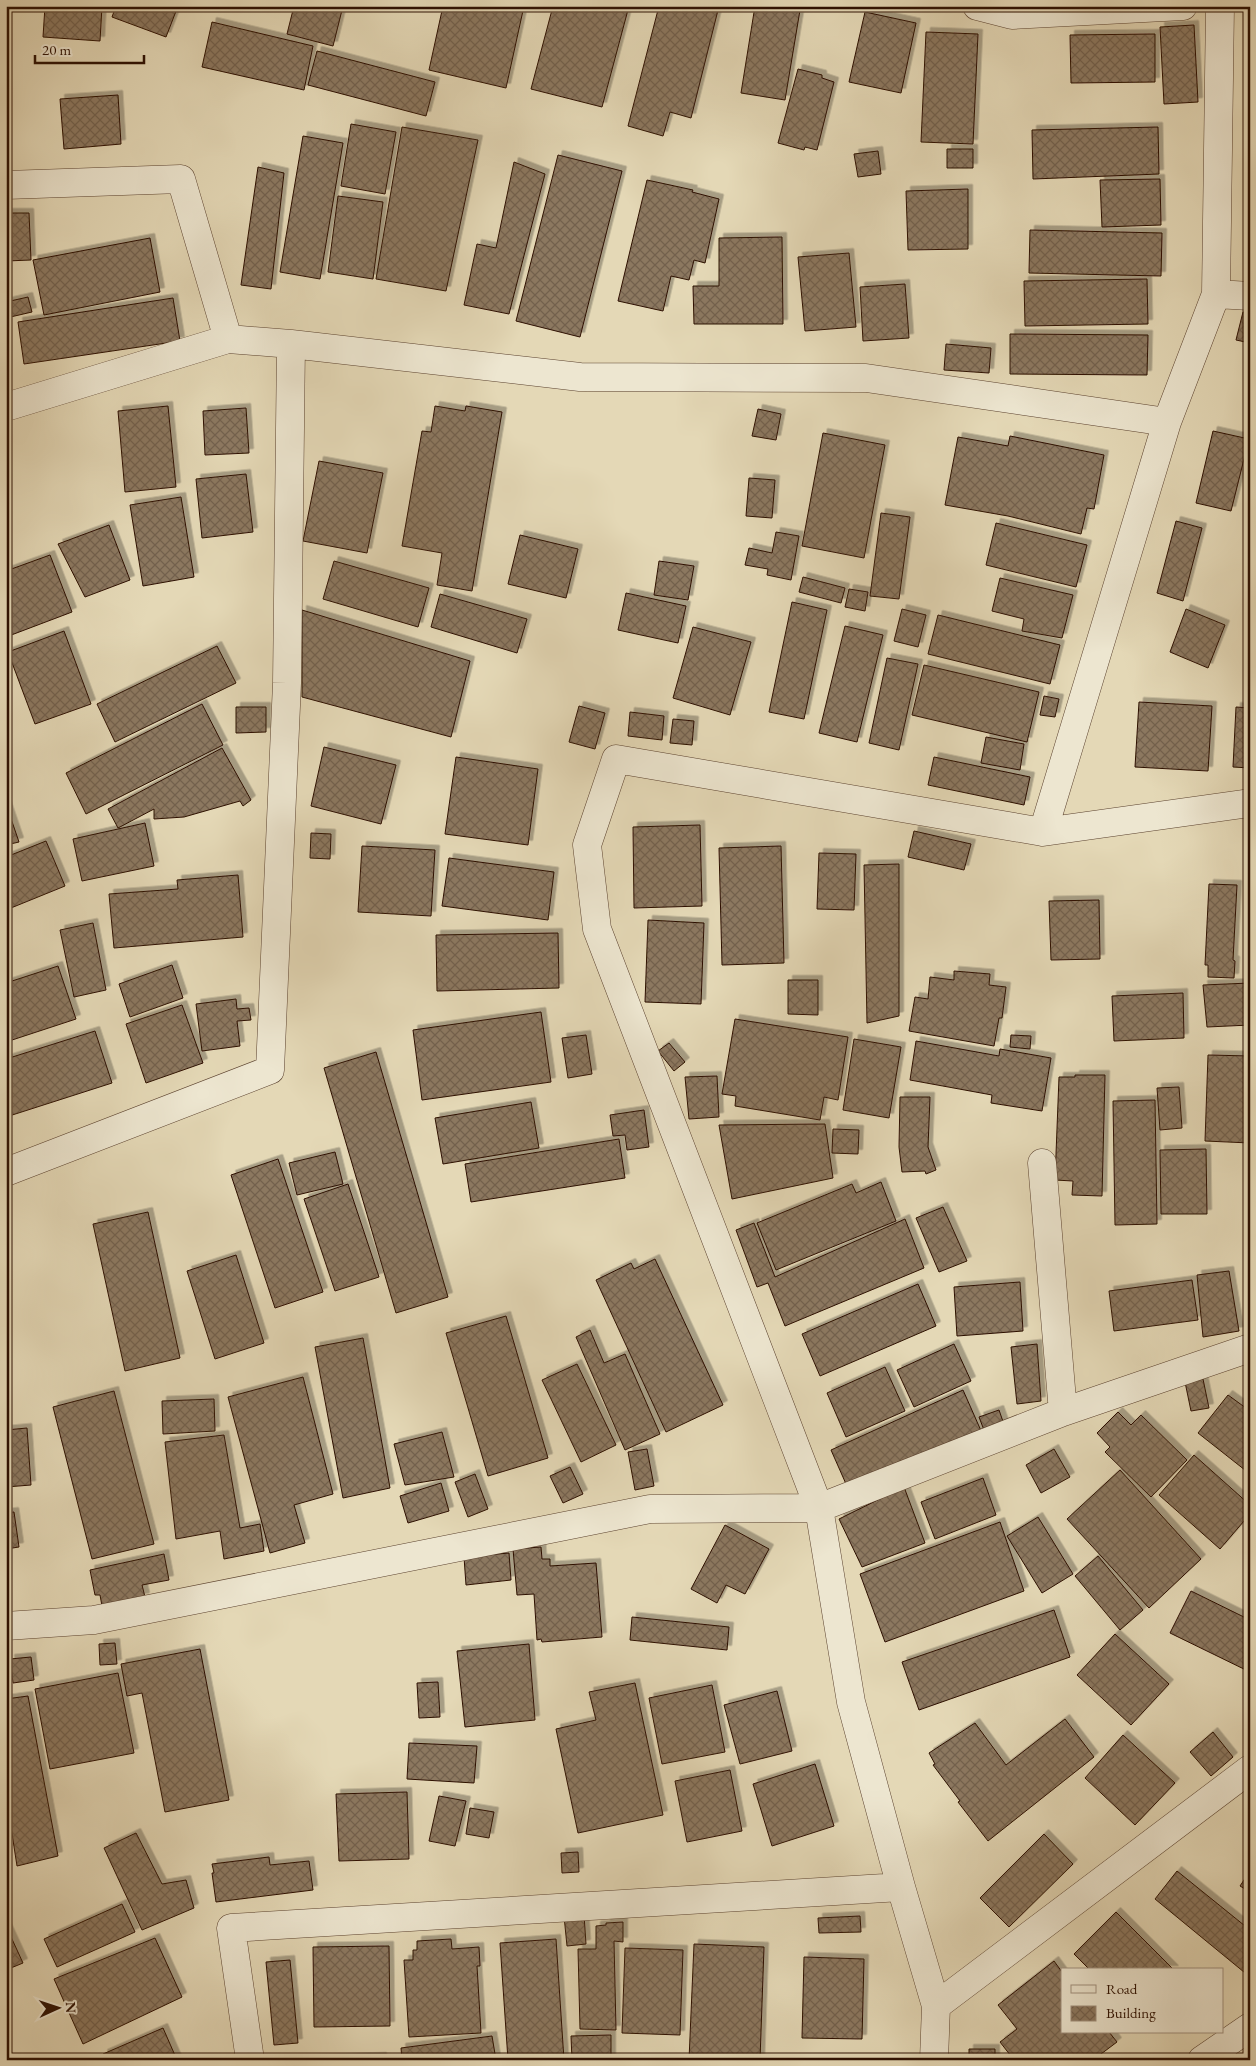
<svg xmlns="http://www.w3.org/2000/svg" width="1256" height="2066" font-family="'EB Garamond',serif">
<defs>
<pattern id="building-cross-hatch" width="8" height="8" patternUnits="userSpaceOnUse" patternTransform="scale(1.25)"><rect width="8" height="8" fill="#8c7860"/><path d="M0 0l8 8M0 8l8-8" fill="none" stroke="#73614d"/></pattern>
<filter id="shadow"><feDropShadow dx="4.5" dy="-4.5" stdDeviation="0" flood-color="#0004"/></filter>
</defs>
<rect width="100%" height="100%" fill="#e4d8b6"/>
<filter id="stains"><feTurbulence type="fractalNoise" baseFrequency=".004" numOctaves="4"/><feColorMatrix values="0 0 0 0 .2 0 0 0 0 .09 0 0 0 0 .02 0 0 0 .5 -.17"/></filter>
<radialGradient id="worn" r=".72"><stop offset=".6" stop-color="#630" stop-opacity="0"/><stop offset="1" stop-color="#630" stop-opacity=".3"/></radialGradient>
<path fill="url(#building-cross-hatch)" stroke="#2d1002" filter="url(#shadow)" d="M 45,6 L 102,6 L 100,41 L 43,37 Z
M 116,6 L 178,6 L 166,37 L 112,17 Z
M 294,6 L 343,6 L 333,46 L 287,34 Z
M 443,6 L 524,6 L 506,88 L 429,70 Z
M 553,6 L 629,6 L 602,107 L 531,89 Z
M 659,6 L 719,6 L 691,118 L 670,112 L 663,136 L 628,126 Z
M 755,6 L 780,6 L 800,10 L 785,100 L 741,93 Z
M 865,12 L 916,23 L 901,93 L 849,82 Z
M 212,22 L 313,46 L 304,90 L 202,67 Z
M 1194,25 L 1198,102 L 1164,104 L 1160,27 Z
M 926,32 L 978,34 L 973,144 L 921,142 Z
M 1155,34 L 1155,82 L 1071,83 L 1070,35 Z
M 317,51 L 435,82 L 426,116 L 308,85 Z
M 798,69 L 822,75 L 822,78 L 834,82 L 817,150 L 805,147 L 804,150 L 778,143 Z
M 118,95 L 121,144 L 64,149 L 60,99 Z
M 351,124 L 396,132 L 385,194 L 341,186 Z
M 402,127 L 478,140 L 446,291 L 376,279 Z
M 1158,127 L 1159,174 L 1033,179 L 1032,130 Z
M 303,136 L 343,143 L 320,279 L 280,272 Z
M 947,149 L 973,149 L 973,168 L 947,168 Z
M 878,151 L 881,174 L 858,177 L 854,154 Z
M 558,155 L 622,171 L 580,337 L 516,321 Z
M 514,162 L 545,174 L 509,314 L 464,305 L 477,244 L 496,248 Z
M 258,167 L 284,173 L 271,289 L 241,285 Z
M 1160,179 L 1161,225 L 1102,227 L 1100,180 Z
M 647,180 L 693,190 L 692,192 L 719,199 L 705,263 L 694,260 L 689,280 L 671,276 L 663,311 L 618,301 Z
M 968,189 L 968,249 L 908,250 L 906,191 Z
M 338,196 L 383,202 L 373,279 L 328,272 Z
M 6,213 L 29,213 L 31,260 L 6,261 Z
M 1030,230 L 1162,233 L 1161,276 L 1029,273 Z
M 782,237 L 783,324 L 694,324 L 693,286 L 719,286 L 719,238 Z
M 150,238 L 160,292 L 44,315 L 33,260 Z
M 849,253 L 856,327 L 805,331 L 798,257 Z
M 1147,279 L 1148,324 L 1025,326 L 1024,281 Z
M 905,284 L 909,338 L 863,341 L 860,287 Z
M 28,297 L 32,312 L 6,318 L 6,302 Z
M 173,298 L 180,341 L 24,364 L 18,322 Z
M 1243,312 L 1250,313 L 1250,343 L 1236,340 Z
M 1010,334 L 1148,335 L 1147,375 L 1010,374 Z
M 946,344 L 991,348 L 989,373 L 944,370 Z
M 168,406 L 176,487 L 125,492 L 118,411 Z
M 435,406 L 465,411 L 466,406 L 502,412 L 472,591 L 437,585 L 442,553 L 402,546 L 422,431 L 431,432 Z
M 246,408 L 249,453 L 205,455 L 203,411 Z
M 758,409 L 781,414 L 776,440 L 752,436 Z
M 1213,431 L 1249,439 L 1231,511 L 1196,503 Z
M 823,433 L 885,445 L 864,558 L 802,546 Z
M 1010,436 L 1104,455 L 1094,509 L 1087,508 L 1081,534 L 1008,516 L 945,505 L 958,437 L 1008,446 Z
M 319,461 L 383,473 L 367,553 L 303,541 Z
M 246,474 L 253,532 L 202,538 L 196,479 Z
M 749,478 L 775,480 L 772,518 L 746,516 Z
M 181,497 L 194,577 L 143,586 L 130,505 Z
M 881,513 L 910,517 L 899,599 L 870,596 Z
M 1176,521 L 1202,528 L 1183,601 L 1157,593 Z
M 996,523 L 1087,545 L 1076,587 L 986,565 Z
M 109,525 L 130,580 L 85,597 L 58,544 Z
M 776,532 L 799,536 L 791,580 L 767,575 L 768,569 L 745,565 L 749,548 L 772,553 Z
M 520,535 L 578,549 L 566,598 L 508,584 Z
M 50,555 L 72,612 L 6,637 L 6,571 Z
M 334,561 L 429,588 L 418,627 L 323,599 Z
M 659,561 L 694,566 L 688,600 L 654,595 Z
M 803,577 L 845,588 L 841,603 L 799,592 Z
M 1000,578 L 1073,595 L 1062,638 L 1022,631 L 1024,619 L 992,611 Z
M 849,589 L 868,592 L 865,611 L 845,607 Z
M 626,593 L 686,606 L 678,643 L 618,630 Z
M 440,594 L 527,619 L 517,653 L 431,627 Z
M 792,602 L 827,610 L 804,719 L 769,712 Z
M 902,609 L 926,615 L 918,647 L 894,641 Z
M 1186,609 L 1225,625 L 1208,668 L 1170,652 Z
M 302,610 L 470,661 L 451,737 L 302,697 Z
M 938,615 L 1060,645 L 1050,684 L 928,654 Z
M 845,626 L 883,635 L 857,742 L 819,733 Z
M 693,627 L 751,642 L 730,715 L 673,698 Z
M 64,631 L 91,704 L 35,724 L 8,652 Z
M 217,646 L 236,683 L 115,742 L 97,704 Z
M 887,658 L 918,664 L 899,750 L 869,743 Z
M 924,665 L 1039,692 L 1027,742 L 912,715 Z
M 1044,696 L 1059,699 L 1055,717 L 1040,715 Z
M 1139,702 L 1212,706 L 1208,771 L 1135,767 Z
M 202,704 L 223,745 L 86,814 L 66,773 Z
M 579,706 L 605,713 L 595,749 L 569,742 Z
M 236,707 L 266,707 L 266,732 L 236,733 Z
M 1236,707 L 1250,708 L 1250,768 L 1233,767 Z
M 630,712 L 664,716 L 662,740 L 628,736 Z
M 673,719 L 694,721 L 692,745 L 670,743 Z
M 986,737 L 1024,744 L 1020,770 L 981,763 Z
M 324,747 L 396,765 L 381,824 L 311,806 Z
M 222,748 L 251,800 L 243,806 L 240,801 L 184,817 L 154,819 L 154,809 L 118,828 L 108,809 Z
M 456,757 L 538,769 L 528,845 L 445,834 Z
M 934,757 L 1030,777 L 1024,805 L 928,785 Z
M 6,804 L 19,842 L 6,845 Z
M 145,823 L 154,866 L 82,881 L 73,839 Z
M 700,825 L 702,906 L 634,908 L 633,827 Z
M 914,831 L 971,844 L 964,870 L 908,857 Z
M 311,833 L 331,834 L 330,859 L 310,858 Z
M 46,841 L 65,886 L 6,910 L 6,857 Z
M 362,846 L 435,850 L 431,916 L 358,912 Z
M 781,846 L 784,963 L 722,965 L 719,848 Z
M 819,853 L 856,854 L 854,910 L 817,909 Z
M 449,858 L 554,872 L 548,920 L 442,906 Z
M 899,864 L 899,1016 L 867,1023 L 864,865 Z
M 238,875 L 243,937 L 114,948 L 109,894 L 178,889 L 177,880 Z
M 1209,884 L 1237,885 L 1233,960 L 1235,961 L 1234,978 L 1208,977 L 1208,965 L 1205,965 Z
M 1099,900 L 1100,959 L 1051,960 L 1049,901 Z
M 648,920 L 704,923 L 701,1004 L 645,1002 Z
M 93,923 L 106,990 L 74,997 L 60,930 Z
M 558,933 L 559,988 L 437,991 L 436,935 Z
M 172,965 L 183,998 L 130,1017 L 119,984 Z
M 58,966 L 76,1019 L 6,1042 L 6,983 Z
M 954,971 L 990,974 L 989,985 L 1006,987 L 1002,1018 L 999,1018 L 994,1046 L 909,1031 L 915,997 L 928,999 L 930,977 L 954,980 Z
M 788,980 L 818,980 L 818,1015 L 788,1014 Z
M 1250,983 L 1250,1025 L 1207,1027 L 1203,985 Z
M 1183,993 L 1184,1038 L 1114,1041 L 1112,996 Z
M 236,999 L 237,1009 L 249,1008 L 251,1020 L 237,1021 L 240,1046 L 202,1051 L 196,1004 Z
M 182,1005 L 203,1063 L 146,1083 L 126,1024 Z
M 541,1012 L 551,1082 L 422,1100 L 413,1030 Z
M 735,1019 L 848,1037 L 838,1100 L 824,1097 L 820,1120 L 735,1106 L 736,1096 L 722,1094 Z
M 95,1031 L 112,1083 L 6,1117 L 6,1059 Z
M 586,1035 L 592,1074 L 568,1078 L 562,1038 Z
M 1011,1035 L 1031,1036 L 1030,1049 L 1010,1047 Z
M 854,1039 L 901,1047 L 889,1118 L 843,1110 Z
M 916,1041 L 999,1056 L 1000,1049 L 1051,1058 L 1042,1111 L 991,1103 L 992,1095 L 910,1080 Z
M 669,1043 L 685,1062 L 674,1071 L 658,1051 Z
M 376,1052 L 448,1297 L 396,1313 L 324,1068 Z
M 1208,1055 L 1250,1056 L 1250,1143 L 1205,1141 Z
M 1075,1075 L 1105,1075 L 1102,1196 L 1072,1195 L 1073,1181 L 1055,1180 L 1059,1077 L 1075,1077 Z
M 717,1076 L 719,1117 L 689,1119 L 685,1077 Z
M 1179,1087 L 1182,1128 L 1160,1130 L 1157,1088 Z
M 900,1097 L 930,1097 L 928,1147 L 936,1170 L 926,1174 L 925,1171 L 902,1172 L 899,1147 Z
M 1155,1100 L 1157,1224 L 1115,1225 L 1113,1101 Z
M 531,1102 L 539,1148 L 443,1164 L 435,1118 Z
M 644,1110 L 649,1147 L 627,1150 L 625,1135 L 613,1136 L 610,1115 Z
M 825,1124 L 833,1178 L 732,1199 L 719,1125 Z
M 833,1129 L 859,1130 L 858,1154 L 832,1153 Z
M 619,1139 L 625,1178 L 471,1202 L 465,1164 Z
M 1206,1149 L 1207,1214 L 1161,1214 L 1160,1150 Z
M 335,1152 L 343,1184 L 297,1195 L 289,1163 Z
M 278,1159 L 323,1292 L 275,1308 L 231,1175 Z
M 881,1182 L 896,1221 L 776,1270 L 757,1223 L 852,1184 L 856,1193 Z
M 348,1184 L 379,1277 L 335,1291 L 304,1199 Z
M 943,1207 L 967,1261 L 939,1272 L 916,1218 Z
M 148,1212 L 180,1358 L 125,1371 L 93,1224 Z
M 905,1219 L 924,1268 L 785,1326 L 768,1283 L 757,1287 L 736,1230 L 754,1223 L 775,1277 Z
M 236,1255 L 264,1343 L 215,1359 L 187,1271 Z
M 655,1259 L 723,1405 L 666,1432 L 596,1280 L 631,1263 L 634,1269 Z
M 1229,1271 L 1239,1331 L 1203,1337 L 1197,1275 Z
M 1192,1280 L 1198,1320 L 1114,1331 L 1109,1291 Z
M 1020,1282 L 1023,1331 L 957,1336 L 954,1287 Z
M 918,1284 L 936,1326 L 820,1376 L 802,1334 Z
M 506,1316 L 548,1458 L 488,1476 L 446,1333 Z
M 590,1330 L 604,1363 L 625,1354 L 660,1434 L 625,1450 L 576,1337 Z
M 363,1338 L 390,1488 L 343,1498 L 315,1347 Z
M 954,1344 L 971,1381 L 914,1407 L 897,1370 Z
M 1037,1344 L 1041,1401 L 1017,1404 L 1011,1347 Z
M 577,1364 L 616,1445 L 581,1462 L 542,1380 Z
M 885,1367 L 905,1411 L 846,1437 L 827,1393 Z
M 303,1377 L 333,1494 L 294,1505 L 305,1543 L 270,1553 L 228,1397 Z
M 1203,1379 L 1209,1408 L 1191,1411 L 1185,1382 Z
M 963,1390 L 982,1433 L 850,1493 L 831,1450 Z
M 114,1391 L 154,1544 L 92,1559 L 53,1407 Z
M 1228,1395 L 1250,1411 L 1250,1474 L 1198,1433 Z
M 214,1399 L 215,1431 L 163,1434 L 162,1401 Z
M 999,1410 L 1006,1430 L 987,1438 L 979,1417 Z
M 1118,1412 L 1131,1425 L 1141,1415 L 1187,1460 L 1151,1497 L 1105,1452 L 1110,1447 L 1097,1433 Z
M 27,1428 L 31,1485 L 6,1487 L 6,1430 Z
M 442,1432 L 454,1477 L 405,1485 L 394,1444 Z
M 224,1435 L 240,1528 L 260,1524 L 264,1551 L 224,1559 L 220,1531 L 176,1539 L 165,1442 Z
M 647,1449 L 654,1486 L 635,1490 L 628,1452 Z
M 1054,1449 L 1070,1477 L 1041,1493 L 1026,1465 Z
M 1194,1455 L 1250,1505 L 1250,1514 L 1220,1549 L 1159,1495 Z
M 570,1467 L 583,1494 L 563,1503 L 550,1476 Z
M 1120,1470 L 1201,1559 L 1149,1608 L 1067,1519 Z
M 475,1474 L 488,1509 L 468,1517 L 455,1482 Z
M 983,1478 L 996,1515 L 935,1539 L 921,1502 Z
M 441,1483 L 449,1511 L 408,1523 L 400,1496 Z
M 904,1487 L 925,1543 L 862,1567 L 839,1519 Z
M 14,1512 L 19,1547 L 6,1549 L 6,1513 Z
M 1038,1517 L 1073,1574 L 1042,1593 L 1007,1536 Z
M 1000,1522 L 1024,1591 L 885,1642 L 860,1574 Z
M 725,1525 L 769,1549 L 745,1594 L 726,1585 L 717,1603 L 691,1589 Z
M 541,1547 L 542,1559 L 550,1559 L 550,1566 L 596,1563 L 602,1637 L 542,1642 L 541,1639 L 537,1640 L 534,1594 L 517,1595 L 513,1549 Z
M 509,1553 L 511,1580 L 466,1585 L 464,1557 Z
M 164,1554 L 169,1580 L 142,1585 L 145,1597 L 102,1606 L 100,1595 L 95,1595 L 90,1570 Z
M 1098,1556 L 1143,1610 L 1120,1630 L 1075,1576 Z
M 1191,1591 L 1250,1620 L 1250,1672 L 1170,1633 Z
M 1054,1610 L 1070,1657 L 919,1710 L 902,1662 Z
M 632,1617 L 729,1627 L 727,1650 L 630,1640 Z
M 1115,1634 L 1169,1684 L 1131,1725 L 1077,1675 Z
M 115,1643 L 117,1664 L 100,1665 L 99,1644 Z
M 529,1644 L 535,1720 L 465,1727 L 457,1651 Z
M 200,1649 L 229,1800 L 165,1812 L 142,1693 L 127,1696 L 121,1664 Z
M 31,1657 L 34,1680 L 13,1683 L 10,1659 Z
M 118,1673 L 134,1753 L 50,1769 L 35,1689 Z
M 438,1682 L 440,1717 L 419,1718 L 417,1683 Z
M 635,1683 L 663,1815 L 578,1833 L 556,1729 L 596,1720 L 589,1692 Z
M 712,1685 L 725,1752 L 662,1764 L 649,1698 Z
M 777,1691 L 792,1751 L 740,1764 L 724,1705 Z
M 28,1696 L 58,1856 L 17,1866 L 6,1795 L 6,1699 Z
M 1065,1719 L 1094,1757 L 988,1841 L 958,1802 L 960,1801 L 933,1765 L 935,1764 L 929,1753 L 975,1723 L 1006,1765 Z
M 1213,1732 L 1233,1757 L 1211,1776 L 1190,1752 Z
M 1123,1735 L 1175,1783 L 1135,1825 L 1085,1778 Z
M 409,1743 L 477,1746 L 474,1783 L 407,1779 Z
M 815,1764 L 834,1826 L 772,1846 L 753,1784 Z
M 730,1770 L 742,1831 L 687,1842 L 675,1781 Z
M 407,1792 L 409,1859 L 339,1861 L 336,1794 Z
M 439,1796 L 466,1801 L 455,1846 L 429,1841 Z
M 470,1808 L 494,1812 L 489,1838 L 466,1834 Z
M 136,1833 L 162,1884 L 186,1880 L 194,1908 L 142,1930 L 104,1848 Z
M 1044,1834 L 1073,1864 L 1009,1927 L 980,1898 Z
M 578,1852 L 579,1872 L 562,1873 L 561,1853 Z
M 269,1857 L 270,1865 L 309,1861 L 313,1890 L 216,1902 L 212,1873 L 214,1873 L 212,1864 Z
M 1177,1871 L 1250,1930 L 1250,1977 L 1155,1899 Z
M 1250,1871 L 1250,1892 L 1240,1886 Z
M 122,1904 L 135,1932 L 57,1967 L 44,1939 Z
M 1116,1912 L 1174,1970 L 1090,1970 L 1074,1954 Z
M 584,1915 L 586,1944 L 567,1946 L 564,1916 Z
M 860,1916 L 861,1932 L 819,1933 L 818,1918 Z
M 623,1922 L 623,1942 L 614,1941 L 616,2030 L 580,2029 L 578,1949 L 596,1949 L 596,1926 L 606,1925 L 606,1923 Z
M 6,1926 L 23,1963 L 6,1970 Z
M 155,1938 L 182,1997 L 83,2044 L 54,1979 Z
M 451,1939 L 452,1949 L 479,1947 L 480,1966 L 477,1966 L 481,2033 L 409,2037 L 404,1960 L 413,1960 L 413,1950 L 417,1950 L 417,1941 Z
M 556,1939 L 564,2060 L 508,2060 L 500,1943 Z
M 694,1944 L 764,1947 L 760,2060 L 689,2060 Z
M 389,1946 L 390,2026 L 314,2027 L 313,1947 Z
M 625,1948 L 683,1950 L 680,2035 L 622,2033 Z
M 804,1957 L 864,1959 L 862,2039 L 802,2038 Z
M 290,1960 L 298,2043 L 274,2045 L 266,1962 Z
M 1054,1961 L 1062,1972 L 1062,2032 L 1109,2032 L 1117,2042 L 1093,2060 L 1014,2060 L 1000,2042 L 1017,2029 L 998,2005 Z
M 163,2028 L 177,2060 L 105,2060 L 103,2054 Z
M 611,2035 L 611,2060 L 572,2060 L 571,2036 Z
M 492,2036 L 496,2060 L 402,2060 L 401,2048 Z
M 969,2049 L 995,2049 L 995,2060 L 969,2060 Z
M 382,2057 L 382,2060 L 298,2060 Z"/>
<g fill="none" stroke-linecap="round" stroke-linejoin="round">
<g stroke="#5b422f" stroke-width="29">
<path id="minor" d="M 977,6 L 1012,15 L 1183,6
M 6,185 L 181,179 L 228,339
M 1216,294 L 1250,296
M 6,407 L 228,339 L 291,344 L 580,377 L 866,378 L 1167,422
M 1043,832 L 1167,422 L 1216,294 L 1220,6
M 1042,1163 L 1063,1412
M 6,1172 L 270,1070 L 287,683 L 291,344
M 6,1626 L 94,1620 L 650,1509 L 819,1508 L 1063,1412 L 1250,1348
M 936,2006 L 1250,1769
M 250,2060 L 231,1928 L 901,1887
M 934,2060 L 936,2006 L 901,1887 L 851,1702 L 819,1508 L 597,929 L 587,845 L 616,759 L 1043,832 L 1250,803
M 1202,2060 L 1250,2027"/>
</g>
<use href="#minor" stroke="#ede6d0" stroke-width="28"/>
</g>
<rect width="1256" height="2066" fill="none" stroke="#e4d8b6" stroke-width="25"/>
<rect x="8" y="8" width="1241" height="2051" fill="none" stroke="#2d1002" stroke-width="2.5"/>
<rect x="12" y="12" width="1231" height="2041" fill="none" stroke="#2d1002"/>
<rect x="1061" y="1968" width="162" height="65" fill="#ede6d0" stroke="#a0907e"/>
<rect x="1071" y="1985" width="25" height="8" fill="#ede6d0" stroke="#a0907e"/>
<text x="1106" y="1994" font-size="15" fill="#2d1002">Road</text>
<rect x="1071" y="2006" width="25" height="15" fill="url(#building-cross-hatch)" stroke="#a0907e"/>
<text x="1106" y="2018" font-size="15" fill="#2d1002">Building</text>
<g transform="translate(58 2008) rotate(87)" stroke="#ede6d0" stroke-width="4" paint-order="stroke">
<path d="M0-4L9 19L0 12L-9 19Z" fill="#2d1002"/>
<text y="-8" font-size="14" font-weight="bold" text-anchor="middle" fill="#2d1002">N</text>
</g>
<path d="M35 55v8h109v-8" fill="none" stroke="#2d1002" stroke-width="2.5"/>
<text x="42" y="55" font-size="15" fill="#2d1002" stroke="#ede6d0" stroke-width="4" paint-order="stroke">20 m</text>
<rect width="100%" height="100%" filter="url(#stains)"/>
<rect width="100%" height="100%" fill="url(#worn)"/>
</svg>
